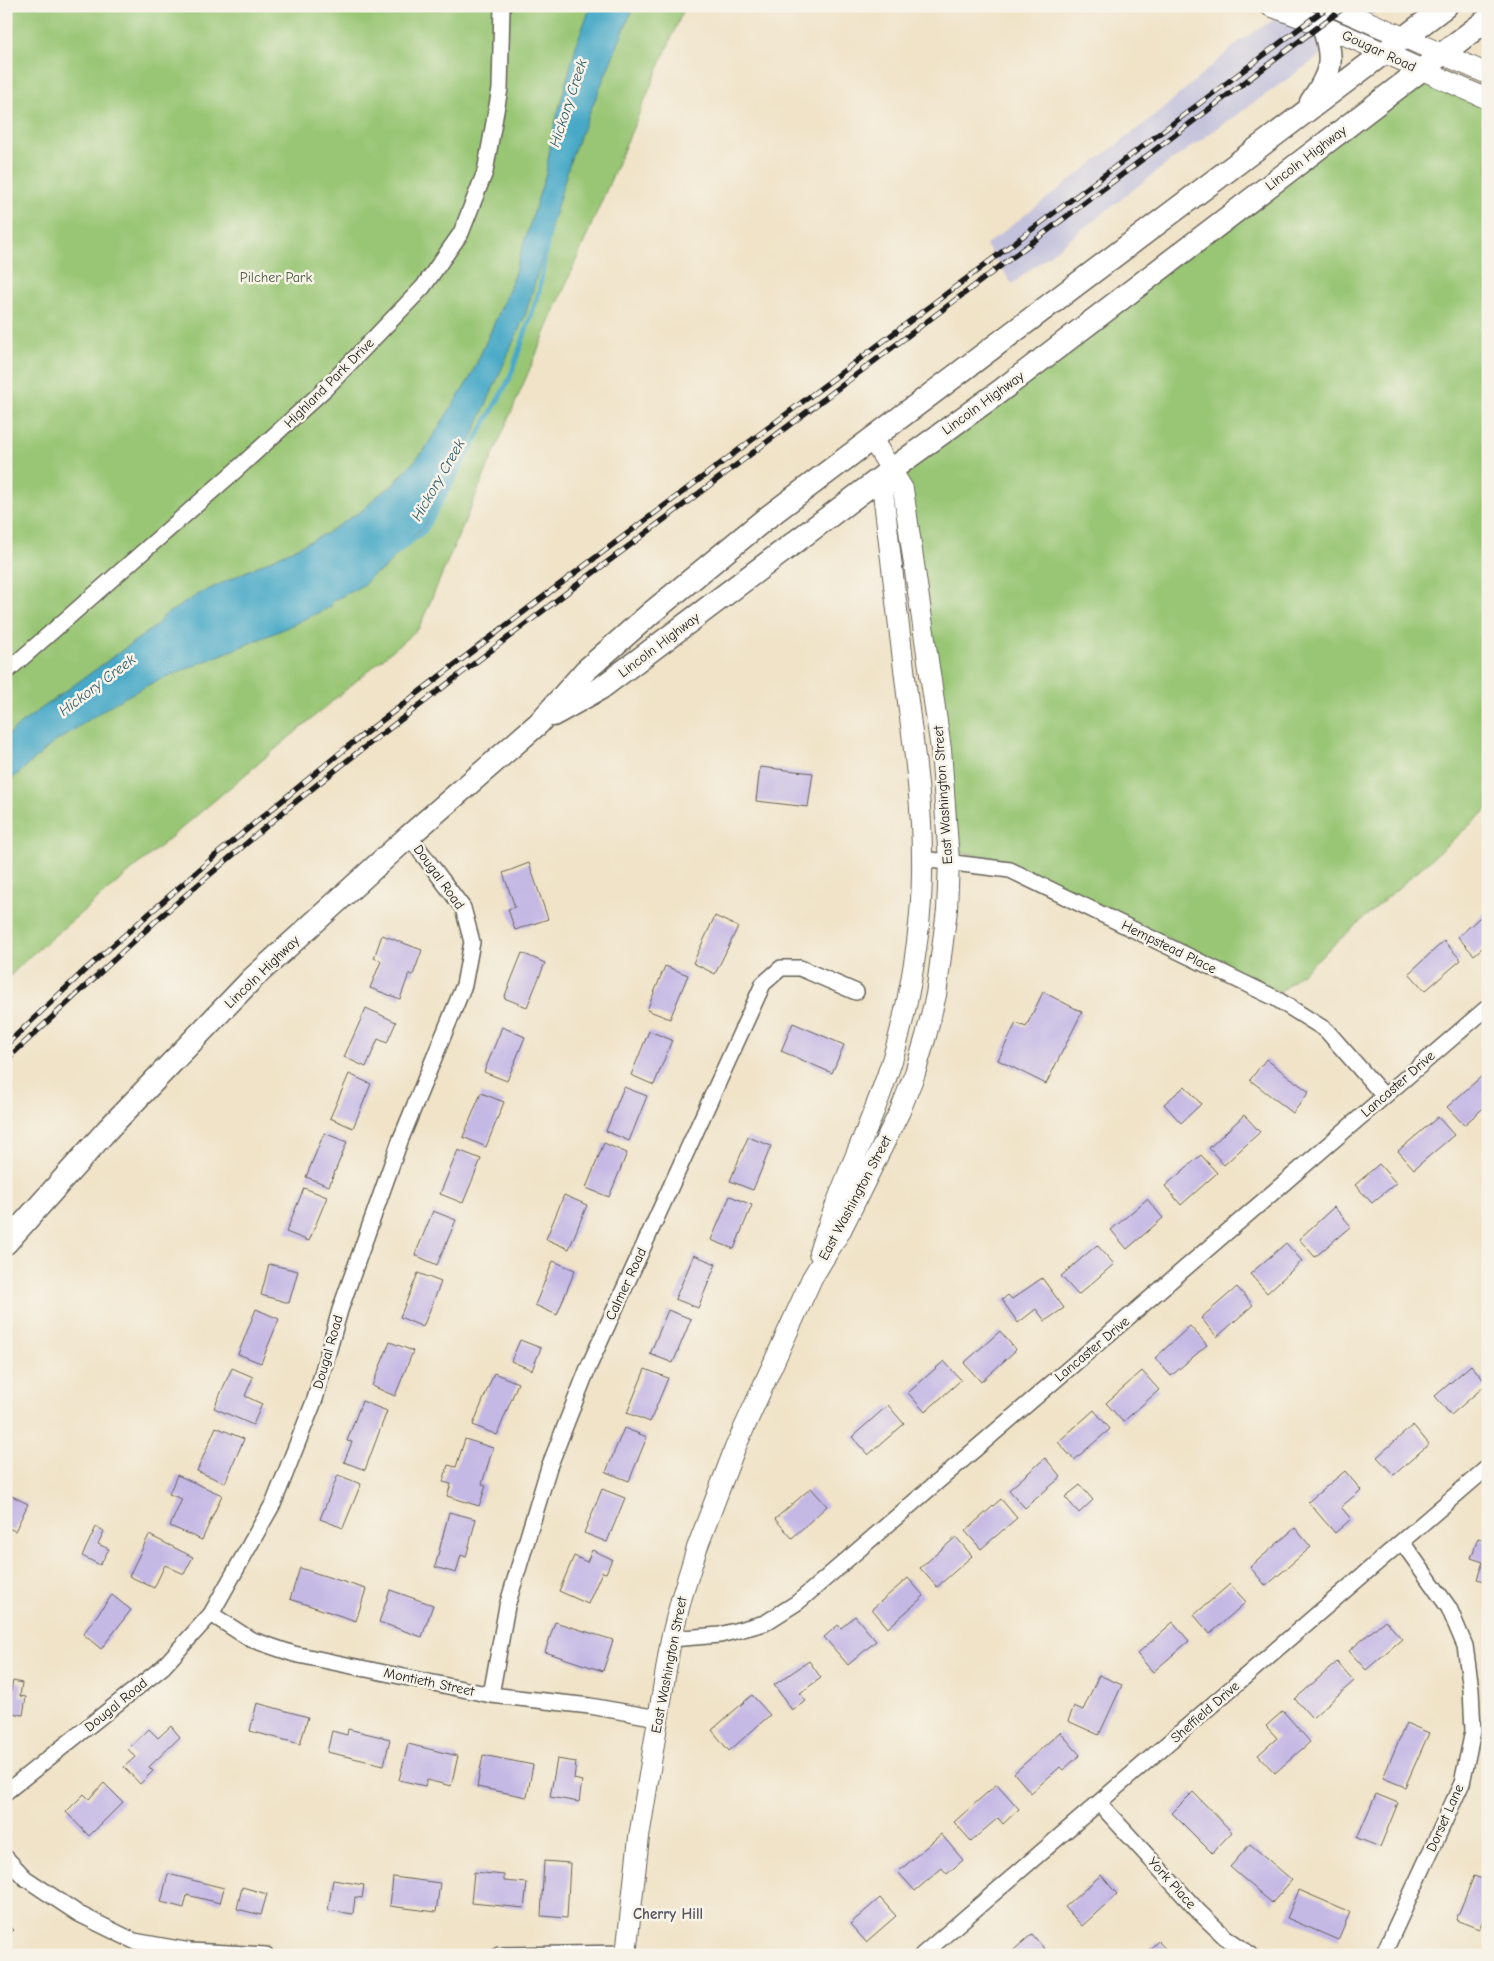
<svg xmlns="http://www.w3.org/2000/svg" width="1494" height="1961" font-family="'Comic Neue',sans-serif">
<rect width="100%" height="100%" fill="#f7f3e8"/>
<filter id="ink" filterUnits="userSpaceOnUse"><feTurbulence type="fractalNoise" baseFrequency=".02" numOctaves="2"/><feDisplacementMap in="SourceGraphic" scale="10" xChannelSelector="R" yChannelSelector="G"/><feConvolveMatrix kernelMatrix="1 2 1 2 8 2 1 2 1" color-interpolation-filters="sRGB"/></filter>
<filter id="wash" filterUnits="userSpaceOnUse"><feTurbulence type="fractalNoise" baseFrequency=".0096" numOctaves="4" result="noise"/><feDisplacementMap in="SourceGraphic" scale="20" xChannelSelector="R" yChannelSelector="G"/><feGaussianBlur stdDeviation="1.12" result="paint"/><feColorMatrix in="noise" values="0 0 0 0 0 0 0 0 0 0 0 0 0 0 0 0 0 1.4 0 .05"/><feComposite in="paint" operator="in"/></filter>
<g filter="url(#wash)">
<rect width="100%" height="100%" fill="#f0e3c8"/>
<path fill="#c3c1db" d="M 1295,6 L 1383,6 L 1316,59 L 1164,166 L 1012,284 L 986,245 L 1158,113 L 1240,41 Z"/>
<path fill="#99c674" stroke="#5a7148" d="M 6,6 L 685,6 L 419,628 L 30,956 L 6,980 Z
M 1422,78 L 1488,105 L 1488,809 L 1280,992 L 1008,861 L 959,852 L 901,475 Z"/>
<path fill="#47a9c7" stroke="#326272" d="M 591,6 L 634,6 L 572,155 L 526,313 L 458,469 L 423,528 L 417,532 L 384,569 L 371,576 L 365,584 L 333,601 L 330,607 L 277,632 L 152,683 L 114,703 L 51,745 L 6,784 L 6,737 L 20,724 L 157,625 L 163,616 L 199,594 L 325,534 L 364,509 L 377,496 L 392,486 L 424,450 L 470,378 L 509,290 L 546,173 L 552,134 L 578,39 Z"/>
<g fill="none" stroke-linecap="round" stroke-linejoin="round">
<path stroke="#47a9c7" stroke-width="5" d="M 396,553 L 425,530 L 509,380 L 539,292 L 549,231"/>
</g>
<g id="blocks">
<path fill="#c4b8e5" d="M 760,767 L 813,773 L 808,807 L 756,801 Z
M 529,863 L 548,919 L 515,930 L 508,909 L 515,907 L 503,873 Z
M 1488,910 L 1488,943 L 1474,955 L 1458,937 Z
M 715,916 L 738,927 L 715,974 L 693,963 Z
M 382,935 L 422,950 L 413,975 L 409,974 L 400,999 L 370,988 L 381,961 L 374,958 Z
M 1444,941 L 1461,960 L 1425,991 L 1409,973 Z
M 522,953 L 545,963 L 527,1007 L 504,998 Z
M 665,966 L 688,975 L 670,1019 L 647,1010 Z
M 1043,992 L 1082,1012 L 1046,1084 L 998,1060 L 1016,1023 L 1026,1027 Z
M 366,1008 L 396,1022 L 387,1043 L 378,1039 L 366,1067 L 344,1057 Z
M 793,1023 L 844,1045 L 832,1073 L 781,1051 Z
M 502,1027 L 525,1037 L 507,1081 L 484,1072 Z
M 649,1031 L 672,1040 L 654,1085 L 631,1075 Z
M 1266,1059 L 1309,1092 L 1293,1113 L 1250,1080 Z
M 349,1074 L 371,1084 L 353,1128 L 330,1118 Z
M 1483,1075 L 1488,1080 L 1488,1104 L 1464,1125 L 1447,1107 Z
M 1185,1086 L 1201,1104 L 1181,1123 L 1164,1104 Z
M 624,1087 L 647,1096 L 629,1141 L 606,1131 Z
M 481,1093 L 504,1102 L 486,1147 L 463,1137 Z
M 1244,1115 L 1260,1132 L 1224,1165 L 1209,1148 Z
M 1438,1117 L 1454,1135 L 1414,1169 L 1398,1151 Z
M 324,1133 L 347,1142 L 329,1186 L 306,1177 Z
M 748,1137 L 771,1146 L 753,1190 L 730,1181 Z
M 604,1143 L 627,1153 L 609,1197 L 586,1188 Z
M 458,1150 L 481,1159 L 463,1203 L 440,1194 Z
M 1201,1155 L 1217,1173 L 1181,1205 L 1165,1186 Z
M 1379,1164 L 1396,1183 L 1372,1203 L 1355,1185 Z
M 304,1188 L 327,1197 L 309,1241 L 286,1232 Z
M 564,1195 L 587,1205 L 569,1249 L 546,1239 Z
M 730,1196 L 752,1205 L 734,1249 L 711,1240 Z
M 1147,1199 L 1163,1218 L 1127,1249 L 1111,1230 Z
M 1334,1207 L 1351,1226 L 1315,1257 L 1299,1239 Z
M 433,1211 L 456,1220 L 437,1265 L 415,1255 Z
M 1286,1243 L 1302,1261 L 1267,1293 L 1250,1274 Z
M 1097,1245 L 1114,1264 L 1078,1295 L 1061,1276 Z
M 694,1255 L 716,1264 L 698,1308 L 675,1299 Z
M 553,1261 L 575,1270 L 557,1315 L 535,1305 Z
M 269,1264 L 298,1271 L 289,1303 L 261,1295 Z
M 418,1273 L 441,1282 L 423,1327 L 400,1317 Z
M 1042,1278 L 1064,1308 L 1045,1321 L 1036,1309 L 1018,1323 L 1002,1300 L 1008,1295 L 1012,1299 Z
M 1237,1287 L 1253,1305 L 1217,1337 L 1201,1318 Z
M 256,1309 L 279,1319 L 261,1363 L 238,1354 Z
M 668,1310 L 691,1319 L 673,1363 L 650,1354 Z
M 1190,1326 L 1207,1345 L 1171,1376 L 1155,1358 Z
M 1000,1331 L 1016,1350 L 981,1382 L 964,1363 Z
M 520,1340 L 541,1348 L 532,1370 L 511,1361 Z
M 390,1342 L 413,1351 L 395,1396 L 372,1386 Z
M 944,1361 L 961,1380 L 925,1412 L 908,1393 Z
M 1471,1365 L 1487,1384 L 1451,1415 L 1435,1396 Z
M 232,1368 L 253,1377 L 245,1396 L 262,1404 L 253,1425 L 214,1408 Z
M 645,1369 L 668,1378 L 650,1422 L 627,1413 Z
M 1142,1371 L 1159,1390 L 1123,1422 L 1106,1403 Z
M 494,1373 L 518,1383 L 497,1435 L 473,1425 Z
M 362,1401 L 387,1411 L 365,1470 L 344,1462 L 352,1442 L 347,1441 Z
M 888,1405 L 904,1424 L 868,1455 L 852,1437 Z
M 1094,1410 L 1110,1429 L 1074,1460 L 1058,1442 Z
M 1413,1425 L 1429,1444 L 1394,1475 L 1377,1457 Z
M 216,1427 L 244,1439 L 225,1483 L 197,1471 Z
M 624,1428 L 647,1437 L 629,1481 L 606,1472 Z
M 465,1439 L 493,1448 L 482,1484 L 486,1486 L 479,1506 L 447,1496 L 451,1484 L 443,1482 L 448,1465 L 456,1467 Z
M 1045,1458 L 1061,1477 L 1025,1508 L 1009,1490 Z
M 1345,1471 L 1361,1490 L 1341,1507 L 1351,1519 L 1335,1533 L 1308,1502 Z
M 177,1475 L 222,1495 L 202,1540 L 170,1526 L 182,1499 L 169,1494 Z
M 338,1475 L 361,1484 L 343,1528 L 320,1519 Z
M 1080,1485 L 1093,1500 L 1079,1513 L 1065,1497 Z
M 811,1488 L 827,1506 L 792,1538 L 775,1519 Z
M 602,1489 L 625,1498 L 607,1542 L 584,1533 Z
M 8,1494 L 28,1504 L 15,1531 L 6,1527 L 6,1498 Z
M 1001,1499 L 1017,1518 L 981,1549 L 965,1531 Z
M 449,1512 L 476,1519 L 466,1557 L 461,1555 L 456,1573 L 435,1567 Z
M 96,1527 L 104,1531 L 98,1544 L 109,1549 L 100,1565 L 82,1556 Z
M 1295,1528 L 1311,1547 L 1266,1586 L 1250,1567 Z
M 149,1535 L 193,1557 L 184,1574 L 165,1565 L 154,1588 L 129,1576 Z
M 956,1537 L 972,1556 L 937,1587 L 920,1568 Z
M 1478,1538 L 1488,1541 L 1488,1582 L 1477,1579 L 1483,1562 L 1471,1558 Z
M 592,1550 L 612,1559 L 606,1573 L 602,1572 L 588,1604 L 559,1591 L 574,1556 L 587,1562 Z
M 300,1568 L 366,1589 L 356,1621 L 290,1599 Z
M 908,1578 L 924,1596 L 888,1628 L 872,1609 Z
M 1230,1584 L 1246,1602 L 1210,1634 L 1194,1615 Z
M 390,1590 L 433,1605 L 422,1637 L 379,1622 Z
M 112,1595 L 131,1610 L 101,1649 L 83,1634 Z
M 855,1616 L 876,1641 L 848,1665 L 824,1637 L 838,1625 L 841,1628 Z
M 1385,1620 L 1402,1639 L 1366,1670 L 1349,1651 Z
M 555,1622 L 613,1640 L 603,1671 L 545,1652 Z
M 1173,1622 L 1189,1641 L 1153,1672 L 1137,1654 Z
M 809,1661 L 821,1678 L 800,1693 L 806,1701 L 792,1710 L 774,1685 Z
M 1337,1662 L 1354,1681 L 1312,1718 L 1295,1699 Z
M 1099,1675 L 1122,1685 L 1099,1735 L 1068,1721 L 1074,1706 L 1083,1710 Z
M 13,1681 L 22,1683 L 20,1696 L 26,1697 L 23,1715 L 6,1712 L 6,1693 L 10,1694 Z
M 752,1695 L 770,1715 L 729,1751 L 712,1730 Z
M 257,1703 L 308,1717 L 300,1744 L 250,1731 Z
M 1283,1711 L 1310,1742 L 1275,1773 L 1258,1755 L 1277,1738 L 1266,1726 Z
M 1406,1723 L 1429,1733 L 1405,1787 L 1383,1778 Z
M 171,1726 L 180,1737 L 149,1767 L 153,1771 L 140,1784 L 124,1767 L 135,1757 L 128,1749 L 149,1729 L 158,1738 Z
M 348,1729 L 390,1739 L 384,1765 L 327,1752 L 332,1731 L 347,1735 Z
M 1060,1732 L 1080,1755 L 1063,1770 L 1060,1767 L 1031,1793 L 1014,1773 Z
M 408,1744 L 458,1756 L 451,1786 L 427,1780 L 425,1786 L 399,1780 Z
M 483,1755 L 533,1765 L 527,1797 L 477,1787 Z
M 557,1759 L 576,1762 L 574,1779 L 582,1781 L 579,1802 L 550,1797 Z
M 104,1783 L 123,1802 L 89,1836 L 66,1812 L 84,1794 L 89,1799 Z
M 997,1784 L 1019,1809 L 1003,1824 L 998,1818 L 971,1841 L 954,1822 Z
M 1193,1792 L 1232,1832 L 1212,1853 L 1172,1813 Z
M 1376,1794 L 1398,1803 L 1380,1847 L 1357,1838 Z
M 941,1834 L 963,1860 L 947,1874 L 942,1868 L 915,1891 L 898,1872 Z
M 1250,1844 L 1292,1880 L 1272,1903 L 1230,1867 Z
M 544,1861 L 570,1863 L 567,1918 L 541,1916 Z
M 474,1872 L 504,1875 L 504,1881 L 527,1883 L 524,1908 L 471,1903 Z
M 168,1874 L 224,1888 L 220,1903 L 187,1895 L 184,1908 L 161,1902 Z
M 1101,1875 L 1117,1894 L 1082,1926 L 1065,1907 Z
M 1474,1876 L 1488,1881 L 1488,1908 L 1479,1929 L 1456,1920 Z
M 393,1877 L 440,1883 L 436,1912 L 390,1906 Z
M 333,1880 L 364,1885 L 362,1898 L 355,1897 L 353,1914 L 328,1910 Z
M 242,1887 L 267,1894 L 261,1915 L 237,1909 Z
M 1299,1890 L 1350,1912 L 1338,1940 L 1287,1918 Z
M 880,1898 L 896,1916 L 866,1942 L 850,1924 Z
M 6,1924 L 13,1930 L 6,1937 Z
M 1032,1934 L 1048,1953 L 1046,1955 L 1008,1955 Z
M 1158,1941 L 1171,1955 L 1144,1955 Z"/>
</g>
</g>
<g filter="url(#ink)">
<use href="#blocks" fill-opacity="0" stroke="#666258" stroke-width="1"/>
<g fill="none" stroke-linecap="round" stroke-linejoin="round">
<g stroke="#666258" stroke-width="18">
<path id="street" d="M 6,672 L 235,471 L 326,388 L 423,287 L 461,233 L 485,172 L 500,89 L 502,6
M 922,859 L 1010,870 L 1275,998 L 1326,1030 L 1384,1096
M 211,1614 L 250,1639 L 294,1654 L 491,1695 L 590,1706 L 658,1718
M 671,1639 L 720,1635 L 765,1623 L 798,1602 L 1488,1007
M 491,1695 L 507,1606 L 549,1467 L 588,1368 L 763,984 L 781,968 L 800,968 L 856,992
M 6,1792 L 163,1667 L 211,1614 L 274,1502 L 315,1399 L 340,1310 L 400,1141 L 464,985 L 472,942 L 463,908 L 409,836
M 1099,1803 L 1199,1912 L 1225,1937 L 1251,1955
M 6,1858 L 25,1878 L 79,1914 L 134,1941 L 190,1951 L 266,1955
M 499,1955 L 626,1953
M 922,1955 L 1488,1467
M 1383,1955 L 1462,1783 L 1473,1731 L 1471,1689 L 1465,1646 L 1449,1608 L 1402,1542"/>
</g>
<g stroke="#666258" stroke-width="22">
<path id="secondary" d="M 1270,6 C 1345,32 1415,68 1488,99
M 1332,6 L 1488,74
M 819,1253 C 842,1176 882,1108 901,1028 C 914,974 923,915 922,858 C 922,803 914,749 907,694 C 899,627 891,560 883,492 L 891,470
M 626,1955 L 639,1837 L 671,1639 L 682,1596 L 697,1548 L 735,1448 L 812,1278 L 840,1232 L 900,1111 L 915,1073 L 926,1036 L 936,995 L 947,910 L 949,861 L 941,749 L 903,489 L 872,439"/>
</g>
<g stroke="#666258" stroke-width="25">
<path id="primary" d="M 1311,102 C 1332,72 1335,59 1322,24
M 553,715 L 601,688 L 891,470 L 999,392 L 1488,19
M 6,1243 L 108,1129 L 252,979 L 409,836 L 539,723 L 585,671 L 651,613 L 764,520 L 1446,6"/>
</g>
<use href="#street" stroke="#fff" stroke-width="15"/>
<use href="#secondary" stroke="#fff" stroke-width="20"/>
<use href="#primary" stroke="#fff" stroke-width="22"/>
<g stroke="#1c1c1c" stroke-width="5.5">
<path id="rail" d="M 6,1045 L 86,969 L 216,855 L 346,748 L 551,591 L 1329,6
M 6,1060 L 159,918 L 289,807 L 352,757 L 557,600 L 1346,6"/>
</g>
<use href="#rail" stroke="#f7f3e8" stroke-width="4" stroke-dasharray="11" stroke-linecap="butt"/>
</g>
</g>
<g text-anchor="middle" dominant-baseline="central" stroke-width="5" stroke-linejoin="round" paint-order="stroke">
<g font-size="14" fill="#1c1c1c" stroke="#f7f3e8">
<text transform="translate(1379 51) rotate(25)">Gougar Road</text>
<text transform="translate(1306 158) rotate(-37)">Lincoln Highway</text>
<text transform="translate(329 383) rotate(-45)">Highland Park Drive</text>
<text transform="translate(983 403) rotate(-36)">Lincoln Highway</text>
<text transform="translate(659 645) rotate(-37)">Lincoln Highway</text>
<text transform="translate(943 795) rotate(-94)">East Washington Street</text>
<text transform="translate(439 877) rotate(54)">Dougal Road</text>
<text transform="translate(1169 947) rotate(26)">Hempstead Place</text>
<text transform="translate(262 972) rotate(-44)">Lincoln Highway</text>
<text transform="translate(1398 1084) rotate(-41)">Lancaster Drive</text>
<text transform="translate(855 1198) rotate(-62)">East Washington Street</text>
<text transform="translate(626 1284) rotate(-65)">Calmer Road</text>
<text transform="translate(1092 1349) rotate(-40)">Lancaster Drive</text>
<text transform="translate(328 1352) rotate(-74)">Dougal Road</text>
<text transform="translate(669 1665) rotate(-79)">East Washington Street</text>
<text transform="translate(429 1682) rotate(12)">Montieth Street</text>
<text transform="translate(116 1705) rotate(-39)">Dougal Road</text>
<text transform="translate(1205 1712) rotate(-41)">Sheffield Drive</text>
<text transform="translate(1445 1818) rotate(-66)">Dorset Lane</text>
<text transform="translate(1172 1883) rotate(48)">York Place</text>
</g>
<g font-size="14" fill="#48583b" stroke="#f7f3e8">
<text x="276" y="277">Pilcher Park</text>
</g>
<g font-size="15" font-style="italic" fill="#2f5b69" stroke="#f7f3e8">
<text transform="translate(568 103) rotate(-72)">Hickory Creek</text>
<text transform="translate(438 480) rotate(-60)">Hickory Creek</text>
<text transform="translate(97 685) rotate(-37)">Hickory Creek</text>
</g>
<g font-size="15" font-weight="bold" fill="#575362" stroke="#f7f3e8">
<text x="668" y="1914">Cherry Hill</text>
</g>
</g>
<rect width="1494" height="1961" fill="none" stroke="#f7f3e8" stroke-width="25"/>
</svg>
